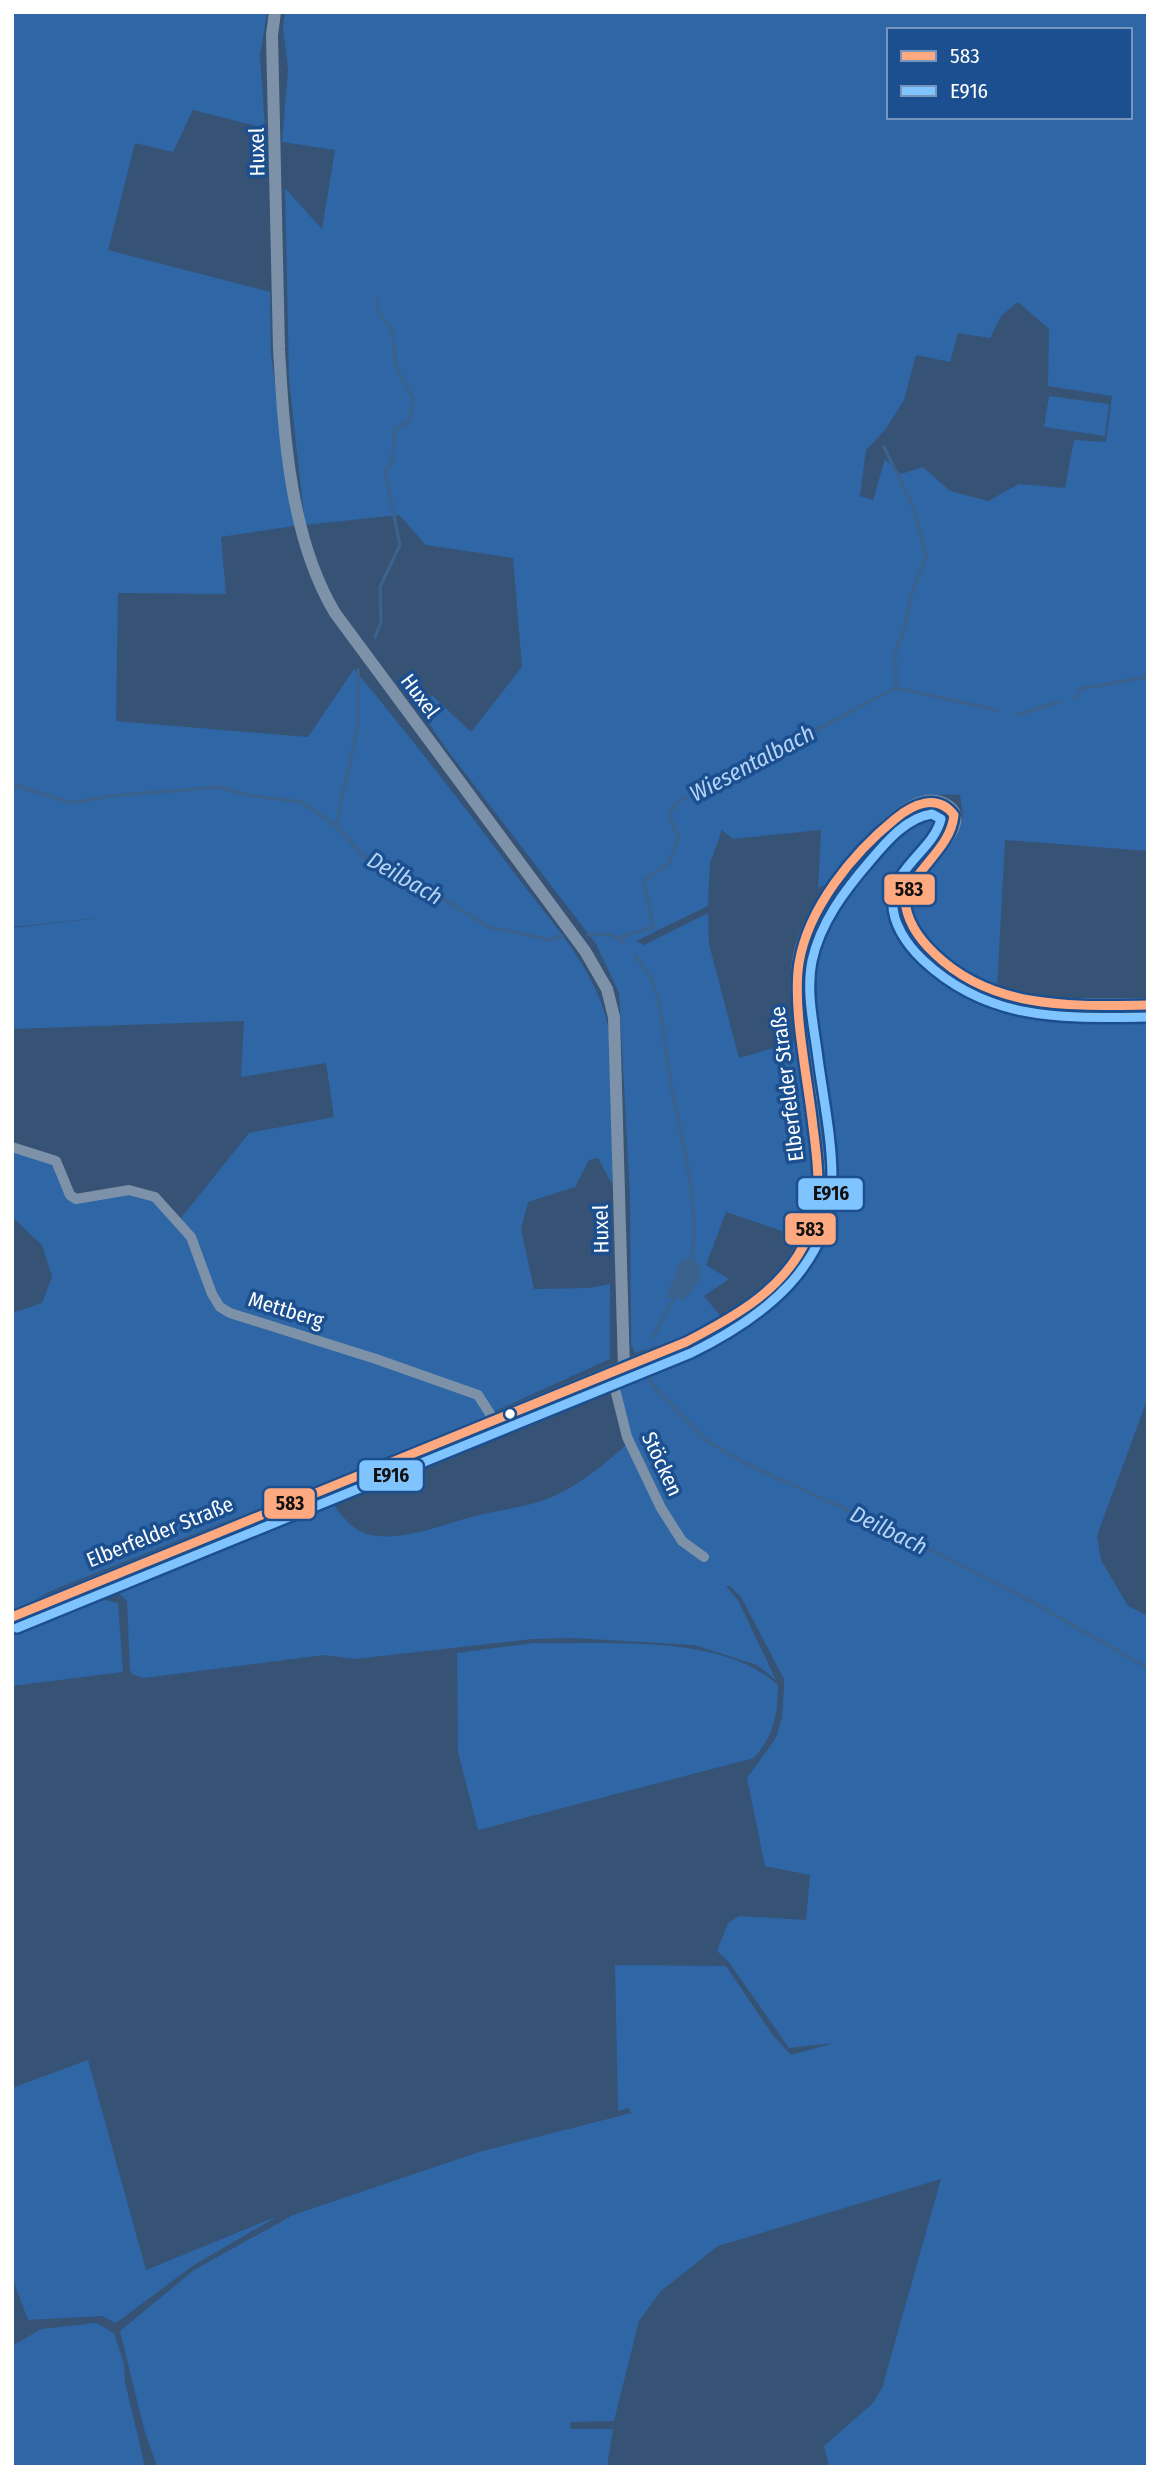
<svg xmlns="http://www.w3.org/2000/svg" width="1160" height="2479" font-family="'Fira Sans Condensed',sans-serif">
<rect width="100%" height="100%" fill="#365274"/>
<path fill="#2f66a5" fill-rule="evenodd" d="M 12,12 L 267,12 L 260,56 L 265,128 L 193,110 L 173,152 L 135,143 L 108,250 L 270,292 L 271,354 L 294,526 L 221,537 L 226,594 L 118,593 L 116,721 L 308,737 L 354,669 C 410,736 463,805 516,875 C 548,918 589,961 605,1014 C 619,1064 612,1131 612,1184 L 598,1158 L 589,1160 L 575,1187 L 528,1202 L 521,1229 L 534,1289 L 588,1288 L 610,1284 L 610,1359 L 493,1412 L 479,1393 L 222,1305 L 181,1218 L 249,1133 L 334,1117 L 326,1063 L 241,1077 L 244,1021 L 12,1029 L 12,928 L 107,917 L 12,927 Z
M 285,12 L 1148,12 L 1148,851 L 1005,840 L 997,989 L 952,963 L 925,936 L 913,921 L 911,893 L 959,829 L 963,817 L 960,795 C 892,789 869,836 831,882 L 818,888 L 821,830 L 733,839 L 722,830 L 710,863 L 708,906 L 636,941 L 644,945 L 708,913 L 709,944 L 739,1058 L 797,1041 L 816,1198 L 803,1238 L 726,1212 L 706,1265 L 729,1279 L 704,1296 L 722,1318 L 686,1336 L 635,1353 L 631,1345 L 630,1198 L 619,993 L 596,944 L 445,747 L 411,697 L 433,696 L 471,732 L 522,667 L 513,558 L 426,545 L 399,515 L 305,525 L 289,379 L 285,188 L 322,229 L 335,150 L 282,142 L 288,70 L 283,27 ZM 889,30 L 1130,30 L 1130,117 L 889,117 ZM 1018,302 L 1049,329 L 1048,386 L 1112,396 L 1106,442 L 1074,440 L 1065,488 L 1019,484 L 988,501 L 950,491 L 923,467 L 901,474 L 885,459 L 873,500 L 860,496 L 866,450 L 885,430 L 904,400 L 916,355 L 950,362 L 958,333 L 990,338 L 1001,316 Z
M 1049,396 L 1109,404 L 1105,436 L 1044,427 Z
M 937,810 L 946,817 C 948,842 905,865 900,898 C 898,920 911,940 927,954 C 937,963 947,975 959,983 C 1000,1012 1097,1007 1148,1010 L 1148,1397 L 1097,1536 L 1101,1560 L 1128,1606 L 1148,1616 L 1148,2467 L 829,2467 L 824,2446 L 873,2403 L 882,2388 L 941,2179 L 718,2246 L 661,2291 L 639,2321 L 614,2421 L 571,2422 L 570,2429 L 613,2429 L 607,2467 L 157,2467 L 144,2429 L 120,2331 L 194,2270 L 293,2215 L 479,2152 L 631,2113 L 629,2108 L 618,2111 L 615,1965 L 726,1966 L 772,2034 L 791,2055 L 834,2043 L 789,2048 L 728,1961 L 717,1951 L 728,1923 L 739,1916 L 806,1920 L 810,1875 L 765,1866 L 747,1778 L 776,1738 L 782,1717 L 784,1687 L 784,1679 L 741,1597 L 730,1586 L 726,1586 L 738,1600 L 776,1680 L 757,1665 L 694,1645 L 573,1638 L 533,1639 L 355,1659 L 324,1655 L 144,1678 L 133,1675 L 130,1670 L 127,1601 L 120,1594 L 89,1590 L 326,1494 C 339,1512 352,1534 377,1536 C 409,1539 442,1525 471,1517 C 499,1509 528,1508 554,1496 C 581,1484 606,1463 628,1443 L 619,1424 L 620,1378 L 722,1330 L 770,1298 L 799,1266 L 824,1214 L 827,1179 L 802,977 C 806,959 811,942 818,926 C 834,892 872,843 901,820 C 912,812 924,811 937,810 Z
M 12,1150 L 54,1165 L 66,1195 L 129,1193 L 154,1199 L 188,1238 L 219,1308 L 476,1397 L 488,1417 L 51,1591 L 12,1612 L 12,1313 L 42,1303 L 52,1277 L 42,1245 L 12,1217 Z
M 80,1594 L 118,1603 L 123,1672 L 12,1686 L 12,1624 Z
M 534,1643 C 608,1645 720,1633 778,1685 C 778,1715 774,1735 754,1758 L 478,1830 L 458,1752 L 457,1653 Z
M 88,2060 L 146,2270 L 278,2216 L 194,2265 L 116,2323 L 102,2316 L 28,2320 L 12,2277 L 12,2088 Z
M 96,2323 L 114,2333 L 124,2364 L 125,2382 L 145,2467 L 12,2467 L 12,2346 L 41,2329 Z"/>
<path fill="#3b618d" d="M 682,1259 L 694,1259 L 701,1266 L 699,1282 L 683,1301 L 679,1298 L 665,1298 Z"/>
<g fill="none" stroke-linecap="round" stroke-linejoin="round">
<path stroke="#3b618d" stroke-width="3.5" d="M 884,447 L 913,507 L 926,556 L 910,599 L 905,629 L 895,652 L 896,688
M 375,637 L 381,622 L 380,587 L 400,545 L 385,471 L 392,461 L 395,430 L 410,420 L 413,399 L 396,367 L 392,330 L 377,310 L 377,296
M 1075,698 L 1079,689 L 1148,677
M 1016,715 L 1059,702
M 12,784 L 72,803 L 110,796 L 219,787 L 247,795 L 302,802 L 336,826 L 367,859 L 398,872 L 489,927 L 551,940 L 562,936
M 336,826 L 358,725 L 358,670
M 588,935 L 609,934 L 623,942
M 617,938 L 653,927 L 644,880 L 669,863 L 679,837 L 669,815 L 677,802 L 896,688 L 997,710
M 635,955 C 641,963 648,972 652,981 C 663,1008 663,1033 667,1060 C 675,1121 703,1200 691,1261
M 653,1337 L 675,1297
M 647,1373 L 652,1385 L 707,1441 L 747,1464 L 906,1537 L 1016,1593 L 1148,1668"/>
<path stroke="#7d92a8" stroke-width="10" d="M 12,1147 L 56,1161 L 70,1195 L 76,1199 L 129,1190 L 155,1197 L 191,1237 L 212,1294 L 220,1307 L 230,1313 L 376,1359 L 478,1395 L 494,1420
M 611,1373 L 627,1437 L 661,1508 L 682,1541 L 704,1557"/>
<path stroke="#7d92a8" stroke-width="12" d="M 275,12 L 272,35 L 279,349 C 284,436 290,538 335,613 L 585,951 L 607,989 L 614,1017 L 624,1368"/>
<path stroke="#798da4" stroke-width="14" d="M 12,1617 L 686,1342 C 760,1306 816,1267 820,1178 C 814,1134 809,1090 804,1047 C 801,1019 795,990 799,962 C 805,916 856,852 891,822 C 905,810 929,793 948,807 C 975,826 908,871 905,899 C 904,916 915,933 926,946 C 985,1013 1066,1005 1148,1005"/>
<g stroke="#1b4f8f" stroke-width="14">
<path id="bus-1" d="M 12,1617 L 686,1342 C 734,1317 786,1289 808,1236 C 823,1200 818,1165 813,1127 C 808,1079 792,1008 799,963 C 808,908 853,853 895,819 C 913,804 937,793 954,815 C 951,848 915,868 905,899 C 906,921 919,939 935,954 C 993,1010 1072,1006 1148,1005"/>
</g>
<g stroke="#1b4f8f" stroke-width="14">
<path id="bus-2" d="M 17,1628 L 691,1353 C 762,1318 833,1266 832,1178 C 832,1136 822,1092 817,1051 C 813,1022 806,990 812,961 C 820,923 845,890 870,861 C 886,842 907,817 932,814 L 941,819 C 934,849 895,866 893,900 C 891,922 907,945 923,960 C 989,1022 1063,1018 1148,1017"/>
</g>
<use href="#bus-1" stroke="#ffa980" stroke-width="9"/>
<use href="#bus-2" stroke="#80c4ff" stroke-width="9"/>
</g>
<circle fill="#fff" stroke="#1b4f8f" stroke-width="2.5" cx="510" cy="1414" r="6"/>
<g text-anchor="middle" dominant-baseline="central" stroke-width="7" stroke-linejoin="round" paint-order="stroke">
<g font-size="21" fill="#fff" stroke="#1b4f8f">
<text transform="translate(257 152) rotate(-91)">Huxel</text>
<text transform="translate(420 696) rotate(53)">Huxel</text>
<text transform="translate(787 1084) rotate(-97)">Elberfelder Straße</text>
<text transform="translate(601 1229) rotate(-91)">Huxel</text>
<text transform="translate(286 1310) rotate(17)">Mettberg</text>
<text transform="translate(662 1464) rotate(65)">Stöcken</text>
<text transform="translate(160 1532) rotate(-22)">Elberfelder Straße</text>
</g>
<g font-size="23" font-style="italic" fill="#b5d3f5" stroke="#1b4f8f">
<text transform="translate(752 763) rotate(-28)">Wiesentalbach</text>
<text transform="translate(405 878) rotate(30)">Deilbach</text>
<text transform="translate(889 1530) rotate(26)">Deilbach</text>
</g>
</g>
<g stroke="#1b4f8f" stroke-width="2.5">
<rect x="883" y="873" width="53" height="33" rx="7" fill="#ffa980"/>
<rect x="797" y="1177" width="67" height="34" rx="7" fill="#80c4ff"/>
<rect x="784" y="1212" width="53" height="34" rx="7" fill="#ffa980"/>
<rect x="358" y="1459" width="66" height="33" rx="7" fill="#80c4ff"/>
<rect x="263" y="1487" width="53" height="33" rx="7" fill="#ffa980"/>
</g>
<g font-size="19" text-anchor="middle" font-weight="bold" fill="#111">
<text x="909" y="896">583</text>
<text x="831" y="1200">E916</text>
<text x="810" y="1236">583</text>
<text x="391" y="1482">E916</text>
<text x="290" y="1510">583</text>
</g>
<rect width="1160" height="2479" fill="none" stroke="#ffffff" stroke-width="28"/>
<rect x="887" y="28" width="245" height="91" fill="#1b4f8f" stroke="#7695bc" stroke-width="2"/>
<rect x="901" y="51" width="35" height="10" fill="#ffa980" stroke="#7695bc" stroke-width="2"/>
<text x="950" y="63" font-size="21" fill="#ffffff">583</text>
<rect x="901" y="86" width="35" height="10" fill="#80c4ff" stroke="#7695bc" stroke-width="2"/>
<text x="950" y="98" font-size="21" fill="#ffffff">E916</text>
</svg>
